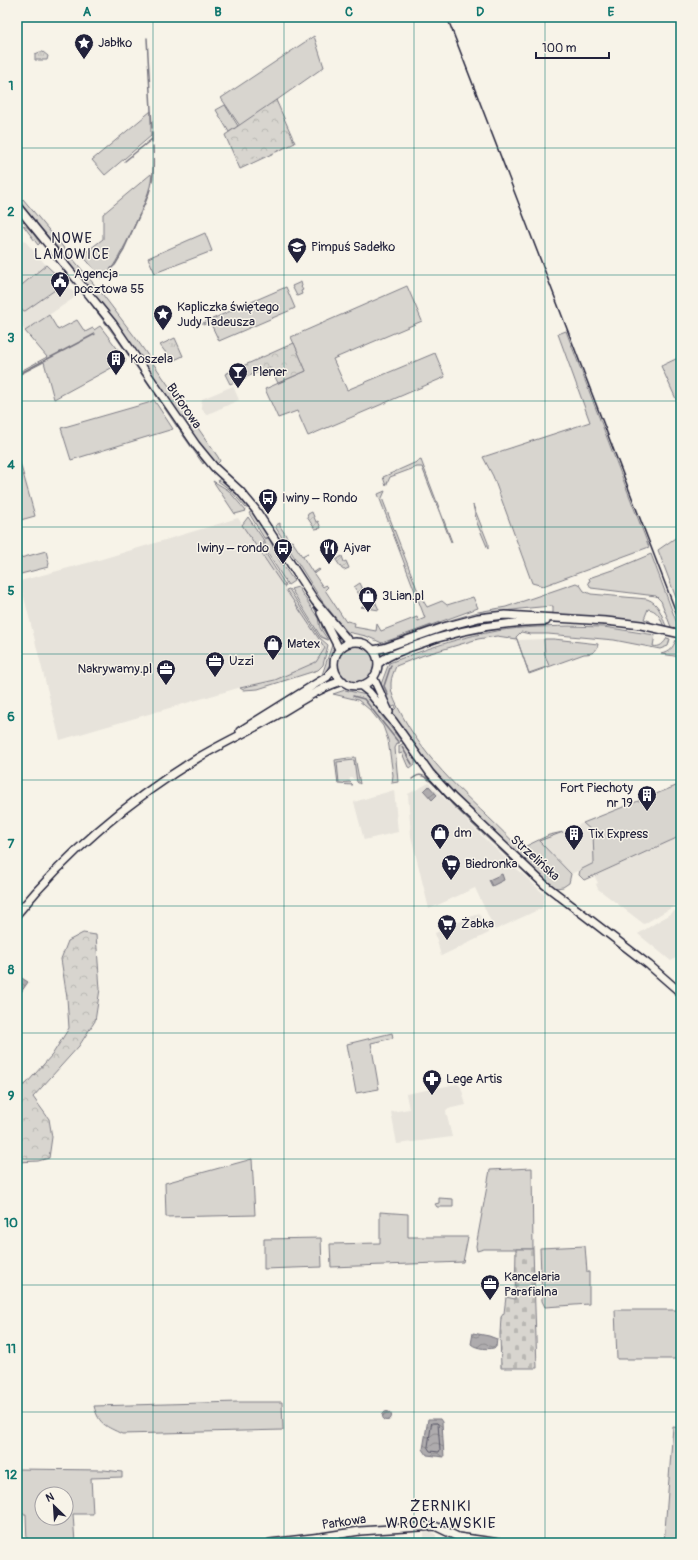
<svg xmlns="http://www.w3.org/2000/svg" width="698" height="1560" font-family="Pangolin,sans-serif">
<defs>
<pattern id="forest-crowns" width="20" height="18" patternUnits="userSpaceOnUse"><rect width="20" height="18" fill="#d8d5cf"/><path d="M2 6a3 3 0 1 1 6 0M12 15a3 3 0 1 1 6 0" fill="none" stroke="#b9b7b3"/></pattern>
<pattern id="cemetery-stones" width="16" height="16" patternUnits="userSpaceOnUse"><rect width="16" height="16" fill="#d8d5cf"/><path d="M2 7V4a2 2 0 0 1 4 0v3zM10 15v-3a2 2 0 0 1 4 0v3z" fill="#b9b7b3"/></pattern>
<pattern id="park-tufts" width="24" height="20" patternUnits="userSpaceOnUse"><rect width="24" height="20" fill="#d8d5cf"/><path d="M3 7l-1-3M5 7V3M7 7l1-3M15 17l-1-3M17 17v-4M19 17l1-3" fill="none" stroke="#b9b7b3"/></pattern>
<pattern id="garden-furrows" width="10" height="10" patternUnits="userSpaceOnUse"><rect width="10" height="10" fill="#d8d5cf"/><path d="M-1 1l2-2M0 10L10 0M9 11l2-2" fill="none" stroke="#b9b7b3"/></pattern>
<pattern id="water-waves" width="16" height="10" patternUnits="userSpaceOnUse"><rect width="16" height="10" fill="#aeabad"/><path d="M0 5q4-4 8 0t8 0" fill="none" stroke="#8d8b8e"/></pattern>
</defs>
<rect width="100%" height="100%" fill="#f7f3e8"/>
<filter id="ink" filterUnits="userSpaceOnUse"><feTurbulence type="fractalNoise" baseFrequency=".025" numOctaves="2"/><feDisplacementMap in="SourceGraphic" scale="8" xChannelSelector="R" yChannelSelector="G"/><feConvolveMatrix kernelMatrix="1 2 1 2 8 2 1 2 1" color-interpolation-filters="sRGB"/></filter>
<g filter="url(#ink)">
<path fill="#e7e3db" d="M 17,232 L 46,265 L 17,289 Z
M 65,283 L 77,296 L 25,331 L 17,321 L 17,309 L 25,311 Z
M 233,386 L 239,400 L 206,415 L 201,407 L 202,399 Z
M 238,518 L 325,648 L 316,662 L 275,680 L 238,688 L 60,740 L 20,581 L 102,559 Z
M 544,639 L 545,655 L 549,666 L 529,673 L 518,640 Z
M 355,760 L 357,782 L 354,780 L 353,778 L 350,778 L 349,782 L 339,783 L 337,762 Z
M 429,783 L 485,839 L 545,895 L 542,908 L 495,930 L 475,888 L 429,909 L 411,836 L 408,794 Z
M 394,790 L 398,832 L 364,840 L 354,802 Z
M 583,823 L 593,832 L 594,861 L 594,863 L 571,874 L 539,841 Z
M 681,836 L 681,902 L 644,924 L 598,889 L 596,884 L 598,883 L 594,875 Z
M 681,907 L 681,955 L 671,961 L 638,934 Z
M 479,913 L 489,933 L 441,956 L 435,933 Z
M 457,1084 L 461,1087 L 466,1105 L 447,1109 L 446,1112 L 452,1137 L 397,1144 L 391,1112 L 409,1109 L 406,1094 Z
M 424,1531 L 432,1532 L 436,1535 L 436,1543 L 424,1543 Z"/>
<path fill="#d8d5cf" stroke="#7d7c85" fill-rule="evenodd" d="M 314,36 L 324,67 L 240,126 L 221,98 Z
M 225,105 L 238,126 L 229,132 L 216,110 Z
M 151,111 L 151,136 L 105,175 L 92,160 Z
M 151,174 C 156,186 121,256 111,269 C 108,272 104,274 101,277 L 82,255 L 103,239 L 103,214 Z
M 23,199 L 103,295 L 135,337 L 218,457 L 220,461 L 217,464 L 194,437 L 57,247 L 36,222 L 37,221 L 35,221 L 20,202 Z
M 23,225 C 30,227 35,237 40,243 L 38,245 Z
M 205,233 L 212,251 L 155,273 L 148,258 Z
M 46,265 L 65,283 L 25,311 L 17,309 L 17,289 Z
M 301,282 L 302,286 L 301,287 L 303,290 L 301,291 L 302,294 L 297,296 L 292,286 Z
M 407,286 L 422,321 L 333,359 L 347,390 L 435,353 L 445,377 L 308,436 L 297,411 L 278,418 L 265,389 L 306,371 L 291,337 Z
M 286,287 L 295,308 L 291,310 L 219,341 L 210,322 L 203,325 L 203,323 Z
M 93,307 L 95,307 L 117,335 L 151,385 L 151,388 L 115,336 Z
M 49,315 L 58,330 L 77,320 L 85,332 L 93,328 L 94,330 L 100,326 L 126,360 L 54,399 L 44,362 L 17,376 L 17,373 L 47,357 L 25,331 Z
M 566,331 L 649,547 L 543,586 L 532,583 L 493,476 L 483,457 L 590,422 L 558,334 Z
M 678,358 L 681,366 L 681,410 L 661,366 Z
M 155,394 L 158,395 L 178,426 L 177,427 Z
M 154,400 L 173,429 L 71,460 L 61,428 L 148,403 Z
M 181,430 L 204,463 L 203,464 L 180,431 Z
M 17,452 L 35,516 L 17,521 Z
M 421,460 L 452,542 L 451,542 L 422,467 L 417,467 L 390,477 L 386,486 L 383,477 Z
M 220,478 L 240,495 L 250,508 L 246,508 L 229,489 L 218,481 Z
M 213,481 L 228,490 L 246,511 L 235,514 Z
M 385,491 L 382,498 L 419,594 L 427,607 L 442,601 L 447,605 L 473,597 L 478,608 L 382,643 L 366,636 L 347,632 L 322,601 L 276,528 L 276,525 L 280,523 L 280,526 L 290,542 L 292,541 L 302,556 L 308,553 L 303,557 L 313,573 L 319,569 L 320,570 L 314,574 L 323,587 L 326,585 L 328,587 L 325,590 L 346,622 L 347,621 L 355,623 L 354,627 L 376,631 L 377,624 L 381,631 L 417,617 L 418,621 L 425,618 L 378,494 Z
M 473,505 L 488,543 L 488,549 L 477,523 Z
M 253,511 L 270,537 L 264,538 L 249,513 Z
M 248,517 L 263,539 L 266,554 L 286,586 L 284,587 L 242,525 Z
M 681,534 L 681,611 L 658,550 Z
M 269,538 L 280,561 L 294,581 L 288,585 L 268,554 L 264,539 Z
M 46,551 L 49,563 L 48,567 L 17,575 L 17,559 Z
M 651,554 L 679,629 L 671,627 L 661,601 L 656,596 L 591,588 L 588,582 L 590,581 L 589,578 L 618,568 Z
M 576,583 L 580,585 L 584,591 L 591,594 L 647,599 C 659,603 661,614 666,626 L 663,625 C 660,617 657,610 648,609 L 644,619 L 650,621 L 651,623 L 627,620 L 541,614 L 553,613 L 553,606 C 493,610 441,622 385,644 L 430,626 L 478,612 L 506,607 Z
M 300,585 L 302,585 L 331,639 L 329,639 L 322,628 L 320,618 Z
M 298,587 L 318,618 L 320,628 L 328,640 L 321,637 L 291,589 Z
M 289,589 L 320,638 L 328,645 L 323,665 L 318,670 L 258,689 L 243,690 L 240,688 L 275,680 L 316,662 L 325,648 L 286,590 Z
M 500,619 L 500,621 L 499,621 L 458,629 L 389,653 L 387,650 C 424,636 461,622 500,619 Z
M 569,626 L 604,627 L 655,635 L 653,646 C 660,648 664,643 667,638 L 670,639 L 668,646 L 660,649 L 614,640 L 548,634 L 530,634 L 521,632 L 516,637 L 529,673 L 549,666 L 545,655 L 544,639 L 554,639 L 598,644 C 597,652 592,654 584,654 L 529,674 L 517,639 L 497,636 L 478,639 L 424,655 L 396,666 C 394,672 391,677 391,683 C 390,695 398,707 403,717 C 434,773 478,804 520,849 L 549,835 L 563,832 L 539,841 L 571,874 L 569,883 L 563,887 L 556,888 L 532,869 L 439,781 L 398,725 L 392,712 L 396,708 L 395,706 L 390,708 L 380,687 L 389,663 C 421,651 453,639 486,633 C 513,627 541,627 569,626 Z
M 676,640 L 681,641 L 681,657 L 661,654 C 669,652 673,648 676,640 Z
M 334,644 C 334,653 330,669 322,675 L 332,645 Z
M338 664a18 18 0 1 1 36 0a18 18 0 1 1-36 0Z
M 345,690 L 366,695 L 401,741 L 397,744 L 395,748 L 398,782 L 392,783 L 393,775 L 388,740 L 383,726 L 370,710 L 358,700 L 333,694 Z
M 405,742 L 415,758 L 415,764 L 410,768 L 408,767 L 402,753 L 399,754 L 399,746 Z
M 355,757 L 360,784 L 357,782 L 354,760 L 337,762 L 339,783 L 350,782 L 353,785 L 338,784 L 335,760 Z
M 681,784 L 681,836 L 584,880 L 579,875 L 580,870 L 594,863 L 594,861 L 593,832 L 583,823 Z
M 392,1033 L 393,1038 L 371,1043 L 379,1089 L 356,1093 L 347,1044 Z
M 252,1159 L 255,1215 L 166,1217 L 165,1183 Z
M 532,1168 L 533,1249 L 484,1249 L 477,1251 L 476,1246 L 490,1170 Z
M 439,1198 L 453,1199 L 453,1207 L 437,1207 L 435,1204 L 439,1203 Z
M 380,1212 L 408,1214 L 408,1237 L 468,1237 L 463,1262 L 331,1267 L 330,1244 L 380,1243 Z
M 321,1238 L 322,1267 L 264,1269 L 264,1239 Z
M 585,1246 L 587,1272 L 589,1272 L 589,1304 L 545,1307 L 542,1301 L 540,1248 Z
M 615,1310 L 681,1310 L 681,1359 L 617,1359 Z
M 238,1402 L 282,1402 L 283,1430 L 122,1434 C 106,1426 99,1425 94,1406 Z
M 673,1427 L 681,1428 L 681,1543 L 664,1543 Z
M 17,1469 L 104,1470 L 122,1472 L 122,1477 L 91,1478 L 93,1514 L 73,1514 L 75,1543 L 27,1543 L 26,1514 L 17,1514 ZM 42,1494 L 66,1494 L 66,1518 L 42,1518 Z"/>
<path fill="url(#forest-crowns)" stroke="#7d7c85" d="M 276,100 L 295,143 L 240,169 L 225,135 Z
M 294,343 L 306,371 L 278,383 L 270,367 L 230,384 L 225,374 Z
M 83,933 L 96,935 L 100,989 L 95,1021 L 79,1046 L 33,1097 L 49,1119 L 52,1137 L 49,1158 L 38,1161 L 17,1162 L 17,1088 L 26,1084 L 52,1055 L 69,1028 L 67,998 L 61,959 L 68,941 Z"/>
<path fill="url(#cemetery-stones)" stroke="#7d7c85" d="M 516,1249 L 533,1249 L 537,1368 L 501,1368 L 500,1334 L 501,1317 L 504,1313 L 506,1297 L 515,1299 Z"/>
<path fill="url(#park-tufts)" stroke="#7d7c85" d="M 40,52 L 43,52 L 48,56 L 47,60 L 35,60 L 35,54 Z
M 175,338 L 183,356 L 172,361 L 160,345 Z
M 351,1538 L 351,1543 L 318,1543 Z"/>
<path fill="url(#garden-furrows)" stroke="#7d7c85" d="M 312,512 L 316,522 L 318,521 L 321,528 L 315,529 L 307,517 L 308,514 Z
M 342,556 L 344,562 L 346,561 L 349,568 L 344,570 L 342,569 L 336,560 Z
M 360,583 L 366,596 L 361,597 L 354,587 Z
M 370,596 L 373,602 L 375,601 L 379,610 L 361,607 L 365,605 L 364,599 Z"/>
<path fill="url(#water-waves)" stroke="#76747f" d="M 429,786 L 437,795 L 432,800 L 424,791 Z
M 502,874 L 504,880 L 492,886 L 489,880 Z
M 17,975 L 28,982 L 17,998 Z
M 473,1333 L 489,1336 L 497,1339 L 496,1347 C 491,1350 476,1349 471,1344 Z
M382.5 1416a4.5 4.5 0 1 1 9 0a4.5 4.5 0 1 1-9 0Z
M 428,1419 L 440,1419 L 442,1422 L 444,1457 L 427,1455 L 423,1449 Z"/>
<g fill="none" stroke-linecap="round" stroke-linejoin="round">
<path stroke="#5a5969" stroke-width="1" d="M 432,1423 L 437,1423 L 438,1424 L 440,1450 L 439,1452 L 430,1451 L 428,1448 Z"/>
<path stroke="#76747f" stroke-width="1.5" d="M 147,38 L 152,128
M 152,132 L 152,142
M 125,161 L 152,139
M 142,210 C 154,184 154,175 153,146
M 124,249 L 140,214
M 101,278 L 115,265 L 124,250
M 17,375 L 95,334
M 353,696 L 364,699 L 399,743
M 387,696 L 388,695 L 384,686 L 391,665
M 402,747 L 412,764
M 412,779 C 416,776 419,774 423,776 C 433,780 446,798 454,806 C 474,826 496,845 516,865"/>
<g stroke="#22223b" stroke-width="10">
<path id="secondary" d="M 17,206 L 113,324 L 196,445 L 214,467 L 240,491 L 255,509 L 315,601 L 350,643
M 321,613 L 339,649
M334 664a22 22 0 1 1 44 0a22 22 0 1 1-44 0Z
M 373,650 L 384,648 L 444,627 L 478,618 L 505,615 L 606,621 L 641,625 L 681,634
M 378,664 C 387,655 399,652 411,647 C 454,631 499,622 546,621
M 373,677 L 389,712
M 360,685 L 369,692 L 393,721 L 430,773 L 452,797 L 545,885 L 649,965 L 681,993
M 240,731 L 317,683 L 327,677 L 334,668
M 17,914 C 68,852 132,798 201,756 C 223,743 247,732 270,719 C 289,709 323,685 343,681
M 270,1543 L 321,1537 L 360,1531 L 435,1526 L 458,1537 L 500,1543"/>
</g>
<use href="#secondary" stroke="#f7f3e8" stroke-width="7"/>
<path stroke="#22223b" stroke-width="1.5" d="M 447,17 L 681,625"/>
</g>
</g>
<path fill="none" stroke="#0f766e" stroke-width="1" stroke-opacity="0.55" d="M 153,17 L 153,1543M 284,17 L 284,1543M 414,17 L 414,1543M 545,17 L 545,1543M 17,148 L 681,148M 17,275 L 681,275M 17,401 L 681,401M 17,527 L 681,527M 17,654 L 681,654M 17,780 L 681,780M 17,906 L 681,906M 17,1033 L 681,1033M 17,1159 L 681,1159M 17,1285 L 681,1285M 17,1412 L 681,1412"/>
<defs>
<g id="sight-pin" transform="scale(1)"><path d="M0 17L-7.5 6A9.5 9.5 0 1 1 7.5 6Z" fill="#22223b" stroke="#f7f3e8"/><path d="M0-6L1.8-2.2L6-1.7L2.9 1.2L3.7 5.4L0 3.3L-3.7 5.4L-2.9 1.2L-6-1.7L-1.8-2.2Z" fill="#fff"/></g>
<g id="school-pin" transform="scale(1)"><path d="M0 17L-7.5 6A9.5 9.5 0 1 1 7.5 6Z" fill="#22223b" stroke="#f7f3e8"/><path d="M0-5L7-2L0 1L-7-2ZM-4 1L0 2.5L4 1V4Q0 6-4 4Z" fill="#fff"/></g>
<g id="civic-pin" transform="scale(1)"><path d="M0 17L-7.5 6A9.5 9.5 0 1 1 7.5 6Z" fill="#22223b" stroke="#f7f3e8"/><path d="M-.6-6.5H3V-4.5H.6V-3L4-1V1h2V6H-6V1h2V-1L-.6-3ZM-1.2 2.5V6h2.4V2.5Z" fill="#fff"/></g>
<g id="building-pin" transform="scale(1)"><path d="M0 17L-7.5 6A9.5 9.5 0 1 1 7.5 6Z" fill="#22223b" stroke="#f7f3e8"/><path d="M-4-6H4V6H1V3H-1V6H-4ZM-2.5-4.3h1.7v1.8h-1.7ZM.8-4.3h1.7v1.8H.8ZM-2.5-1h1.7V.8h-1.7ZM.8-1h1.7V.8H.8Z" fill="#fff"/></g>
<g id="bar-pin" transform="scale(1)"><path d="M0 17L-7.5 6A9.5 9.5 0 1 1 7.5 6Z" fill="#22223b" stroke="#f7f3e8"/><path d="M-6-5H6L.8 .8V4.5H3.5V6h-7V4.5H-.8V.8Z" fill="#fff"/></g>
<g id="bus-pin" transform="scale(1)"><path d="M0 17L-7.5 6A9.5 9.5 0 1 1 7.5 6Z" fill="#22223b" stroke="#f7f3e8"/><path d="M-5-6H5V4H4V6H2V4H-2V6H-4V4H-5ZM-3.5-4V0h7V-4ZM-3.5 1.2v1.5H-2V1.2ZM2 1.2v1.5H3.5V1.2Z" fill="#fff"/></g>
<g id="restaurant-pin" transform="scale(1)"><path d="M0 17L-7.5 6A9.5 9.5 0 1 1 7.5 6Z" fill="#22223b" stroke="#f7f3e8"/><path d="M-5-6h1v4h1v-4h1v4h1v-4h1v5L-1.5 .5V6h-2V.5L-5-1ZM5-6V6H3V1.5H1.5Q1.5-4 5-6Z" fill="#fff"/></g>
<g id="shop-pin" transform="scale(1)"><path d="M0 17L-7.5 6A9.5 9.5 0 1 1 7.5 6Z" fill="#22223b" stroke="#f7f3e8"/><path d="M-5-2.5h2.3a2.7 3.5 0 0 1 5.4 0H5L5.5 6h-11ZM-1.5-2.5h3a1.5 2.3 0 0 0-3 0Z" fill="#fff"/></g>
<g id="office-pin" transform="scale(1)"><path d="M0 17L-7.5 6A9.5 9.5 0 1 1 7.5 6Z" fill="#22223b" stroke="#f7f3e8"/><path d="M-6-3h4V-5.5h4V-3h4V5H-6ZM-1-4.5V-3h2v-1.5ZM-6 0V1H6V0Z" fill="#fff"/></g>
<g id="supermarket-pin" transform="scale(1)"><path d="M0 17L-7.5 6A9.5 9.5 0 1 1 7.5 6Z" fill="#22223b" stroke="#f7f3e8"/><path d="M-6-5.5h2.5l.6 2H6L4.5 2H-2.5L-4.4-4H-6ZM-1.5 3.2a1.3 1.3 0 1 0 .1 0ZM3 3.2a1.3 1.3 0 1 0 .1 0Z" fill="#fff"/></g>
<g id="pharmacy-pin" transform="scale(1)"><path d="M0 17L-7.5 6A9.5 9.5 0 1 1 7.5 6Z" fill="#22223b" stroke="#f7f3e8"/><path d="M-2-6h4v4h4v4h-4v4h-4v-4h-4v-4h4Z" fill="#fff"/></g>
</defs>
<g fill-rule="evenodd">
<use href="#sight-pin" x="84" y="43"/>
<use href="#school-pin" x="297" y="247"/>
<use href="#civic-pin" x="60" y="281"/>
<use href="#sight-pin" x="163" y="314"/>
<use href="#building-pin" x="116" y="359"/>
<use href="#bar-pin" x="238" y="372"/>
<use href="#bus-pin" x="268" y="498"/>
<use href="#bus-pin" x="283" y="548"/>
<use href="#restaurant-pin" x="329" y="548"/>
<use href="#shop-pin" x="368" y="596"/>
<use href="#shop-pin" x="273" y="644"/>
<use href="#office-pin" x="215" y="661"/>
<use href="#office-pin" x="166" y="669"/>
<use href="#building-pin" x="647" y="795"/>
<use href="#shop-pin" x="440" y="833"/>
<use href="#building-pin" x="574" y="834"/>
<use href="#supermarket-pin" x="451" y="864"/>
<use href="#supermarket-pin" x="447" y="924"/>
<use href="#pharmacy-pin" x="432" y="1079"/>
<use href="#office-pin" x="490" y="1284"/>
</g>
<g text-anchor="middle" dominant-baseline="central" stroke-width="3" stroke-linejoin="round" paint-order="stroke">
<g font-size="13" fill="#22223b" stroke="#f7f3e8" text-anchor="start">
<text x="98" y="43">Jabłko</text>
<text x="311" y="247">Pimpuś Sadełko</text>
<text x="74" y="274">Agencja<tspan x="74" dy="15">pocztowa 55</tspan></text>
<text x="177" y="307">Kapliczka świętego<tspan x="177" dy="15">Judy Tadeusza</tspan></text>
<text x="130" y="359">Koszela</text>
<text x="252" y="372">Plener</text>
<text x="282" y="498">Iwiny – Rondo</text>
<text x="269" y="548" text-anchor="end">Iwiny – rondo</text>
<text x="343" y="548">Ajvar</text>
<text x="382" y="596">3Lian.pl</text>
<text x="287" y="644">Matex</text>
<text x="229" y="661">Uzzi</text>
<text x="152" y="669" text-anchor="end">Nakrywamy.pl</text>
<text x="633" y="788" text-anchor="end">Fort Piechoty<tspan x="633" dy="15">nr 19</tspan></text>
<text x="454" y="833">dm</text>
<text x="588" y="834">Tix Express</text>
<text x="465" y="864">Biedronka</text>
<text x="461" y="924">Żabka</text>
<text x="446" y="1079">Lege Artis</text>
<text x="504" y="1277">Kancelaria<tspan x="504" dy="15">Parafialna</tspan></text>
</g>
<g font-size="13" fill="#22223b" stroke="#f7f3e8">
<text transform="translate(184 406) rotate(56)">Buforowa</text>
<text transform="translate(535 858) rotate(42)">Strzelińska</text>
<text transform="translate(344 1522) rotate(-8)">Parkowa</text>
</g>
<g font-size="14" letter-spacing="1" fill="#22223b" stroke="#f7f3e8">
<text x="72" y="238">NOWE<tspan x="72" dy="16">LAMOWICE</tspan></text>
</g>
<g font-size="15" letter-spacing="1" fill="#22223b" stroke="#f7f3e8">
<text x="441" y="1506">ŻERNIKI<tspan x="441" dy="17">WROCŁAWSKIE</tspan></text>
</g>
</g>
<rect width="698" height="1560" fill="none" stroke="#f7f3e8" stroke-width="44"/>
<g transform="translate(54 1506) rotate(335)"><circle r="19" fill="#f7f3e8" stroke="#a29fa3"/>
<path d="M0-3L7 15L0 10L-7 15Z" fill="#22223b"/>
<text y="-6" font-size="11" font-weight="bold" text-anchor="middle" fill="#22223b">N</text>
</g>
<path d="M536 52v6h73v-6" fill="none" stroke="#22223b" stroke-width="2"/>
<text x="542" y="52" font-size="12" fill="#22223b" stroke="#f7f3e8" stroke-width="3" paint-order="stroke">100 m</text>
<rect x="22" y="22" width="654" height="1516" fill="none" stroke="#0f766e" stroke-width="1.5"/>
<g font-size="13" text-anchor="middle" font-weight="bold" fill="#0f766e">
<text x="87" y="16">A</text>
<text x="218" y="16">B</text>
<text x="349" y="16">C</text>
<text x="480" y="16">D</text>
<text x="611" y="16">E</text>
<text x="11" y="90">1</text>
<text x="11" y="216">2</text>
<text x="11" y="342">3</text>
<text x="11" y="469">4</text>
<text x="11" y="595">5</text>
<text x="11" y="721">6</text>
<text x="11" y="848">7</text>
<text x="11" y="974">8</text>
<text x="11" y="1100">9</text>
<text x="11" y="1227">10</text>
<text x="11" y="1353">11</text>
<text x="11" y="1479">12</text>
</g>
</svg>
